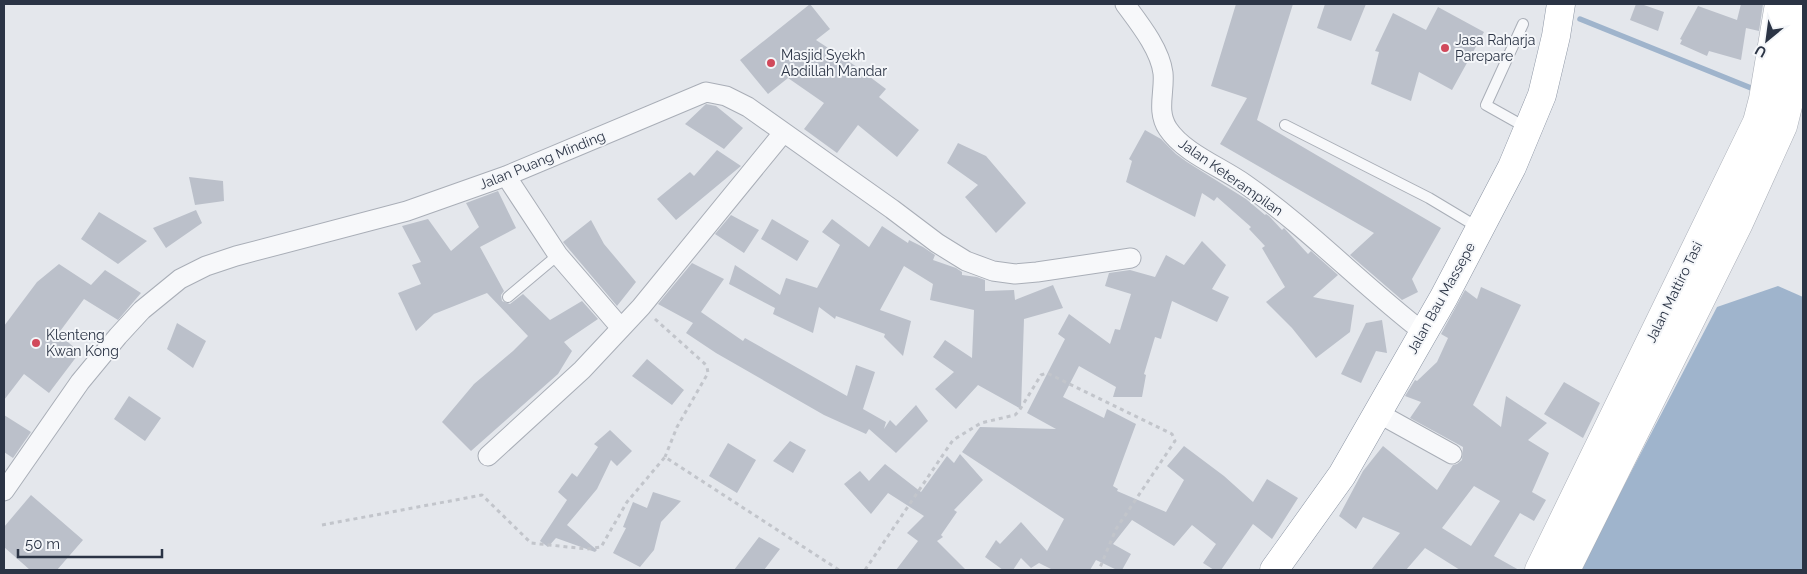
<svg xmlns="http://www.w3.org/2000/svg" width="1807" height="574" font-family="Raleway,sans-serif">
<rect width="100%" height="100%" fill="#e4e7ec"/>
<path fill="#9fb4cc" d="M 1778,286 L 1803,297 L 1803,570 L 1580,570 L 1717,307 Z"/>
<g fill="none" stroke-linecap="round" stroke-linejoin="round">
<path stroke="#9fb4cc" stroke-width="5.5" d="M 1580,19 L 1756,90"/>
</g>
<path fill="#bbc0ca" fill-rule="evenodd" d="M 810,4 L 830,29 L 816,40 L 854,65 L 886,89 L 879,97 L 919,130 L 897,157 L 858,125 L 837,153 L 804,129 L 824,103 L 788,78 L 768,94 L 740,60 Z
M 1236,4 L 1293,4 L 1257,120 L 1441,228 L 1412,279 L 1418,292 L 1402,300 L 1350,255 L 1374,233 L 1220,144 L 1247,98 L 1211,86 Z
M 1325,4 L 1366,4 L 1351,41 L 1317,28 Z
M 1636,4 L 1641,4 L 1664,12 L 1658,31 L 1630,20 Z
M 1741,4 L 1763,4 L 1759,31 L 1746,28 L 1741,60 L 1709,51 L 1707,56 L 1680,44 L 1682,40 L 1680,39 L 1698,6 L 1737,20 Z
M 1438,7 L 1484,32 L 1452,90 L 1419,72 L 1411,101 L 1371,84 L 1379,52 L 1375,51 L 1393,13 L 1426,30 Z
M 706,104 L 716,106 L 743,128 L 724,149 L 685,124 Z
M 1145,130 L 1161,139 L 1176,154 L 1187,162 L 1246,199 L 1265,215 L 1266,214 L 1269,216 L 1282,230 L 1284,228 L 1308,254 L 1311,251 L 1338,275 L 1313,297 L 1354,305 L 1350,332 L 1316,358 L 1292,328 L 1266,302 L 1285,287 L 1262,248 L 1265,246 L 1249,229 L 1251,227 L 1217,197 L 1214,201 L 1202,193 L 1195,217 L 1126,182 L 1132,161 L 1129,159 Z
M 958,143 L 986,156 L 1026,203 L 996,233 L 965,197 L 978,185 L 947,163 Z
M 717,150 L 741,166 L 676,220 L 657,199 L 690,172 L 694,176 Z
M 189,177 L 223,181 L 224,201 L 195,205 Z
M 498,191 L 516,228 L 480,247 L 504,291 L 501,295 L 502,301 L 510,304 L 523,294 L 550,320 L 582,301 L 598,319 L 564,342 L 572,351 L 558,374 L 471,451 L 442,422 L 474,384 L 513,351 L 528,336 L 487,293 L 434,314 L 416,331 L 398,293 L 421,284 L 412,265 L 421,262 L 402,226 L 428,219 L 451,251 L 479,227 L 466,203 Z
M 196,210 L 202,223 L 166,248 L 153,228 Z
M 99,212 L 147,241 L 118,264 L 81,239 Z
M 731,215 L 759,230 L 744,253 L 715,234 Z
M 772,219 L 809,241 L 797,261 L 761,239 Z
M 832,219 L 869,247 L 882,226 L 908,243 L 909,240 L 923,247 L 935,255 L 933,260 L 956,268 L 962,272 L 962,275 L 977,277 L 985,280 L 985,291 L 1014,290 L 1015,300 L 1053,285 L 1063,308 L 1024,319 L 1021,409 L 978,385 L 956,409 L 935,389 L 954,372 L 933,357 L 945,340 L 972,358 L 974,310 L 930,300 L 933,284 L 904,266 L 880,310 L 911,321 L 903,356 L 884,337 L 885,334 L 836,316 L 835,319 L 819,307 L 813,333 L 773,314 L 775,308 L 729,284 L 735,265 L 780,295 L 786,278 L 817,288 L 840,245 L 822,232 Z
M 591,220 L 604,244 L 636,282 L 617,306 L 563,242 Z
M 1202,241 L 1226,265 L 1212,289 L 1229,297 L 1217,322 L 1172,301 L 1161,339 L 1155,337 L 1144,374 L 1146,375 L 1142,397 L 1113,397 L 1116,387 L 1079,366 L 1063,397 L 1104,418 L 1107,409 L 1136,424 L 1113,486 L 1118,489 L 1117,491 L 1166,512 L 1184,480 L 1167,466 L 1184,446 L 1224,476 L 1253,502 L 1267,479 L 1298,498 L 1272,539 L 1253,524 L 1221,570 L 1214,570 L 1203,563 L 1216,544 L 1192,525 L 1174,546 L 1132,520 L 1113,544 L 1131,554 L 1122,570 L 1117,570 L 1096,560 L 1090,570 L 1053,570 L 1039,563 L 1031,568 L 1021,558 L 1013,570 L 1003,570 L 985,557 L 996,540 L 1000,544 L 1021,522 L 1047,551 L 1064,519 L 962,452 L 980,427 L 1056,429 L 1027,413 L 1065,339 L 1058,334 L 1069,314 L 1110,344 L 1115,329 L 1120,330 L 1131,294 L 1105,286 L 1109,273 L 1130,270 L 1155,277 L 1166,255 L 1184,265 Z
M 692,263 L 724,279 L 701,312 L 743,341 L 745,338 L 847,396 L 856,365 L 875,372 L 863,409 L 886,422 L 884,429 L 890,420 L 896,426 L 916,405 L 928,421 L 896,453 L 869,429 L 866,434 L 824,415 L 716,353 L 686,333 L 693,323 L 658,304 Z
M 59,264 L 91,285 L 105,270 L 141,293 L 118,320 L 84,299 L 58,334 L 80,352 L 49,393 L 24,374 L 4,400 L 4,326 L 37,282 Z
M 1481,287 L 1521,305 L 1473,405 L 1501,427 L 1506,396 L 1547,423 L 1528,440 L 1549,453 L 1532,492 L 1546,500 L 1534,521 L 1520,513 L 1494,556 L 1519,570 L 1460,570 L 1425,548 L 1406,570 L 1371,570 L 1400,533 L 1363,517 L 1356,529 L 1339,516 L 1363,471 L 1383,446 L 1437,490 L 1453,465 L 1457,464 L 1462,460 L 1463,447 L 1410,418 L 1421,402 L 1405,396 L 1415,380 L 1417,381 L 1437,362 L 1448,338 L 1441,334 L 1465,290 L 1477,299 ZM 1474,486 L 1500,501 L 1471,546 L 1442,528 Z
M 1382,320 L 1387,353 L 1376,351 L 1361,383 L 1341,374 L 1366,323 Z
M 177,323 L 206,341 L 193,368 L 167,349 Z
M 647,359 L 684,390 L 672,405 L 632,376 Z
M 1564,382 L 1600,403 L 1583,438 L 1544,414 Z
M 129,396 L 161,418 L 145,441 L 114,419 Z
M 4,415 L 31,432 L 13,458 L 4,452 Z
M 610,430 L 632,451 L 617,466 L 611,460 L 597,489 L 567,525 L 597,550 L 595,552 L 556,538 L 548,547 L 540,541 L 567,500 L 558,492 L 572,473 L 577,477 L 598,447 L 594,444 Z
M 790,441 L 806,450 L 793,473 L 773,461 Z
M 728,443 L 756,460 L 737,493 L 709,476 Z
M 960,454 L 983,480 L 954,510 L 957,512 L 941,535 L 943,537 L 937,541 L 966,570 L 896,570 L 918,541 L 907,533 L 924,516 L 888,493 L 871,514 L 844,484 L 860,471 L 869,481 L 885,464 L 921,492 L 947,456 L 954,463 Z
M 653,492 L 681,501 L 661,522 L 654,550 L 640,567 L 613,553 L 626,528 L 623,527 L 633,502 L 647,508 Z
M 31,495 L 83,540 L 57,570 L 30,570 L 4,547 L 4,527 Z
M 759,537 L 780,549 L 764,570 L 734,570 Z"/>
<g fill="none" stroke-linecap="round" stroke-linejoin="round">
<g stroke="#a9aeb7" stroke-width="12">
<path id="lane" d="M 1523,24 L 1486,105 L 1527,128
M 1285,125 L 1429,198 L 1479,228
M 508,297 L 558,255"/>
</g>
<g stroke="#a9aeb7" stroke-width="21">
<path id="street" d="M 1125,4 C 1139,23 1160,49 1163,73 C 1165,92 1156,111 1168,129 C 1184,153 1221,167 1245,184 C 1308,228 1362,285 1423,332
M 506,176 L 558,255 L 621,328
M 1378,413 L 1452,454
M 488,456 L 582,370 L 641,307 L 783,133
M 4,491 L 80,382 L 118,336 L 142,310 L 180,279 L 206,266 L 236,256 L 407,211 L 506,176 L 706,92 L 726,96 L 748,107 L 892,209 L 937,243 L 966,261 L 993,271 L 1015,274 L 1037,272 L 1131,258"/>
</g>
<g stroke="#a9aeb7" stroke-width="29">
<path id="secondary" d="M 1539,570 L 1757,122 L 1763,99 L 1779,4
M 1566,570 L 1739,223 L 1783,126 L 1789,102 L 1803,10"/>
</g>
<g stroke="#8b94a3" stroke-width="29">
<path id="highway" d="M 1274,570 L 1342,475 L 1444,297 L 1512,167 L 1542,95 L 1556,36 L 1561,4"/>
</g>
<path stroke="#c2c5cb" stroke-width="3" stroke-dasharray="4 4" stroke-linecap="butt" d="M 655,319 L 704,363 L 707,367 L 708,373 L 677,427 L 665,457
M 322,525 L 482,495 L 531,543 L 587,549 L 601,547 L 627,502 L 665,457 L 839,570
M 865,570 L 953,440 L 981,423 L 1015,415 L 1019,411 L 1041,375 L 1047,373 L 1172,434 L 1175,441 L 1116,529 L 1099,570"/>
<use href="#lane" stroke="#f7f8fa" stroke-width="10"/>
<use href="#street" stroke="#f7f8fa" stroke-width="19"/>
<use href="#secondary" stroke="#fff" stroke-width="28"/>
<use href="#highway" stroke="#fff" stroke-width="28"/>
</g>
<g fill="#d1495b" stroke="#f4f6f9" stroke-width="2">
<circle cx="1445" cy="48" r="5"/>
<circle cx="771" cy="63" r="5"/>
<circle cx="36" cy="343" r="5"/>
</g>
<g text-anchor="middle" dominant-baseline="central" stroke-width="4" stroke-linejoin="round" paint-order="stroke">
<g font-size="14" fill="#2b3445" stroke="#f4f6f9" text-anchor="start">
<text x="1455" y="40">Jasa Raharja<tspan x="1455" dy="16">Parepare</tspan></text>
<text x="781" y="55">Masjid Syekh<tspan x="781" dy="16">Abdillah Mandar</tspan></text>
<text x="46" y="335">Klenteng<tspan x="46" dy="16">Kwan Kong</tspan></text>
</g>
<g font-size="14" fill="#2b3445" stroke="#f4f6f9">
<text transform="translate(542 160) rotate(-22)">Jalan Puang Minding</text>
<text transform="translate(1231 177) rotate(35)">Jalan Keterampilan</text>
<text transform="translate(1674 292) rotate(-64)">Jalan Mattiro Tasi</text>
<text transform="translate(1441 298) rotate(-61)">Jalan Bau Massepe</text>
</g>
</g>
<rect width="1807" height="574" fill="none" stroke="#2b3445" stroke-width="10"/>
<g transform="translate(1767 40) rotate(209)" stroke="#f4f6f9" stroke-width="4" paint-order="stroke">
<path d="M0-4L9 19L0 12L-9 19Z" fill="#2b3445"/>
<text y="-8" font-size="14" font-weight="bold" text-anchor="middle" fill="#2b3445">U</text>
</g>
<path d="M18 549v8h144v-8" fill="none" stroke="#2b3445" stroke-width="2.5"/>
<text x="25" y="549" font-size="15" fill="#2b3445" stroke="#f4f6f9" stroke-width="4" paint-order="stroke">50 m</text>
</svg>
